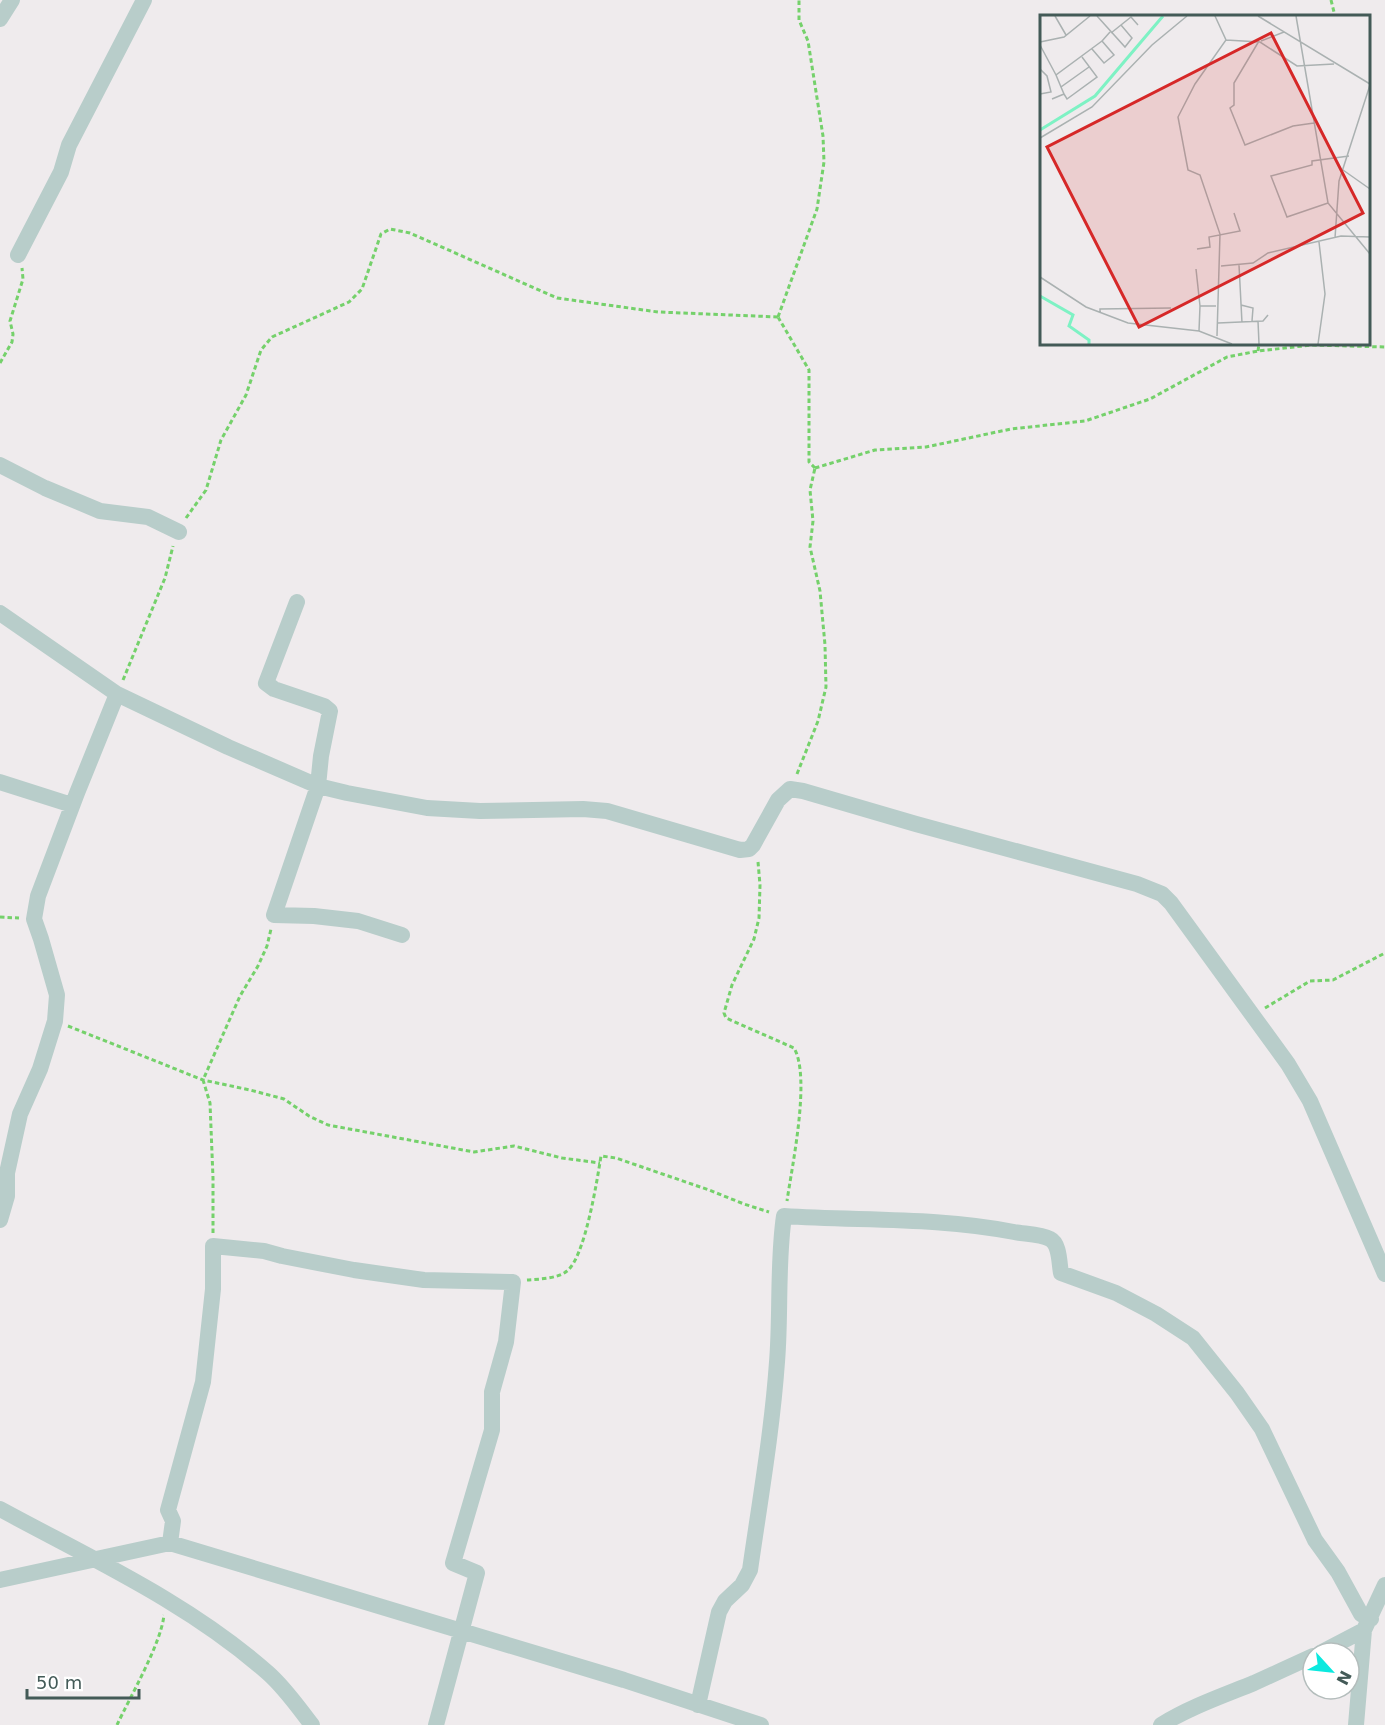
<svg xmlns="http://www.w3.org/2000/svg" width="1385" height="1725" font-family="'DejaVu Sans',sans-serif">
<rect width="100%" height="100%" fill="#efebed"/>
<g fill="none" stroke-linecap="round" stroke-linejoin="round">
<path stroke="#75d16b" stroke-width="3" stroke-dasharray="4.5 3" stroke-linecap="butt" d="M 1331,0 L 1335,16
M 778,317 L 817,209 L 824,162 L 823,136 L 808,41 L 799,20 L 799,0
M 778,317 L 809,370 L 809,462 L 815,468
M 1258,351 L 1259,344
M 0,363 L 12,342 L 13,334 L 10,321 L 23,279 L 22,268
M 815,468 L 875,450 L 926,447 L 1011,429 L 1085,421 L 1150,399 L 1227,357 L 1258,351 L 1312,345 L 1385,347
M 186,518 L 206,490 L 221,440 L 246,395 L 261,350 L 272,337 L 349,302 L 362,289 L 381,234 L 390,229 L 410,233 L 557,298 L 658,312 L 778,317
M 123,680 L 165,578 L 173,546
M 797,774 L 818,721 L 826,687 L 825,645 L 820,591 L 810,547 L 813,521 L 810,490 L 815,468
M 758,862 L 760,885 L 759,918 L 754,939 L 732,985 L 724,1013 L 726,1018 L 794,1048 C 811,1077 792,1166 787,1201
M 0,917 L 19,918
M 1265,1008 L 1310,981 L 1333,980 L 1385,953
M 68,1026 L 203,1080 L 250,1090 L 284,1099 L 309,1116 L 328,1125 L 474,1152 L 514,1146 L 562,1158 L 600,1163
M 213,1233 L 213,1178 L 210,1103 L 203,1080 L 240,996 L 258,966 L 267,946 L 271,929
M 527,1280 C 539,1279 557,1279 567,1271 C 585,1257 597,1181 601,1156 L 616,1158 L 709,1190 L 744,1204 L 769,1212
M 117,1725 C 130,1697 161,1644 164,1615"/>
<path stroke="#b8cdca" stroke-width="16" d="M 0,19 L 12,0
M 18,255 L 61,172 L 69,145 L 144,0
M 0,465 L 45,488 L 100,511 L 148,517 L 179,532
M 297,602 L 266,683 L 274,689 L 324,706 L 330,711 L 321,756 L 318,786 L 274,915 L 314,916 L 358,921 L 402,935
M 0,613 L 117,694 L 228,747 L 318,786 L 347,793 L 427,808 L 480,811 L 583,809 L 607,811 L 740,850 L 749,849 L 753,845 L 778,800 L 790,789 L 803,791 L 916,824 L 1137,884 L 1162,894 L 1171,903 L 1288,1064 L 1310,1101 L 1385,1274
M 0,782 L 72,805
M 0,1220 L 7,1196 L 7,1173 L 20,1114 L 40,1069 L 55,1021 L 57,995 L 41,939 L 34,919 L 38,896 L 77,793 L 117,694
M 0,1509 C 92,1559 189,1603 268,1673 C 285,1688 298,1707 312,1725
M 170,1543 L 173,1521 L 168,1510 L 203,1382 L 213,1289 L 213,1246 L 264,1251 L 282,1256 L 354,1270 L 424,1280 L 513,1282 L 506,1342 L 492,1392 L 492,1430 L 453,1563 L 477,1573 L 436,1725
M 0,1580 L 170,1543 L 624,1680 L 761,1725
M 1320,1653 L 1364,1630 L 1385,1585
M 698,1705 L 719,1612 L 725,1601 L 742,1585 L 750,1570 C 760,1500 772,1432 777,1362 C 781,1313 777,1264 784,1216 C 861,1221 938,1217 1014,1232 C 1024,1234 1041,1234 1050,1239 C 1060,1244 1059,1263 1061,1273 L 1116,1293 L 1156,1314 L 1193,1338 L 1237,1393 L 1262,1429 L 1315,1540 L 1338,1572 L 1361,1614 L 1371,1619
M 1161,1725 C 1190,1707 1222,1696 1254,1683 C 1274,1674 1293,1665 1313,1656
M 1356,1725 L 1364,1630"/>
</g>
<g transform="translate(1040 15)">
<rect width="330" height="330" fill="#efebed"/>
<path fill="none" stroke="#7ef2c4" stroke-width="3" d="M 0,115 L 55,81 L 123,1M 0,281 L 33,300 L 29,311 L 49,325 L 49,329"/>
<path fill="none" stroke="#aab1b1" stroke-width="1.5" d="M 15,1 L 26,20M 57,1 L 85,32 L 92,23 L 81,10M 175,1 L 186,25 L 155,69 L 138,102 L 148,155 L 160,160 L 180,219 L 177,321M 218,1 L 330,69M 256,1 L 288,188 L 330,239M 71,18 L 91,2 L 98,10M 186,25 L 220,27 L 257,51 L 294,49M 219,26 L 194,68 L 194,90 L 190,93 L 205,130 L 253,111 L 274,108M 221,26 L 244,17M 0,27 L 24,22 L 50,1M 0,30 L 16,60M 52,34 L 64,48 L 74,40 L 62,26 L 70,17M 0,54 L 7,61 L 11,77 L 0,79M 21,72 L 16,60 L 62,26M 24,79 L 21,72 L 49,52M 12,84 L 24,79 L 27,84 L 57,62 L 42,42M 0,123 L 52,92 L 112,30 L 147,1M 303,155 L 330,174M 288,188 L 247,202 L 231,161 L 272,150 L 272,146 L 309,141M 295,223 L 299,166 L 330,70M 157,234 L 170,232 L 169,222 L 200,216 L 194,198M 199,250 L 202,308M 181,251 L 213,248 L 228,238 L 301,221 L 330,222M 156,254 L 160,291M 0,262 L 46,292 L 88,308 L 159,316 L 192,329M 201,290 L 213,293 L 212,306M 60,297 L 60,294 L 131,293M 218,306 L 219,329M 178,308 L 223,306 L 228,300M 159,316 L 160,291 L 176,291M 278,329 L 285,279 L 279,227"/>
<path fill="#d62828" fill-opacity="0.15" stroke="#d62828" stroke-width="3" d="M 231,18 L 323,198 L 99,312 L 7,132 Z"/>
<rect width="330" height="330" fill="none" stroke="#435a57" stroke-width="3"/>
</g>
<g transform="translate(1331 1671) rotate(117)"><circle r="28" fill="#ffffff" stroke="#b4bdbc" stroke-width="1.5"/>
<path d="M0-4.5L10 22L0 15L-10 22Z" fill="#0be9df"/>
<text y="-9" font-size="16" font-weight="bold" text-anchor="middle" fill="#435a57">N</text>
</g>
<path d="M27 1689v9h112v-9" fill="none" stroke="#435a57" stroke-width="3"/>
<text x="36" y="1689" font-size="18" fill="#435a57" stroke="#ffffff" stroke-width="4.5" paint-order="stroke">50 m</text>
</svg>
